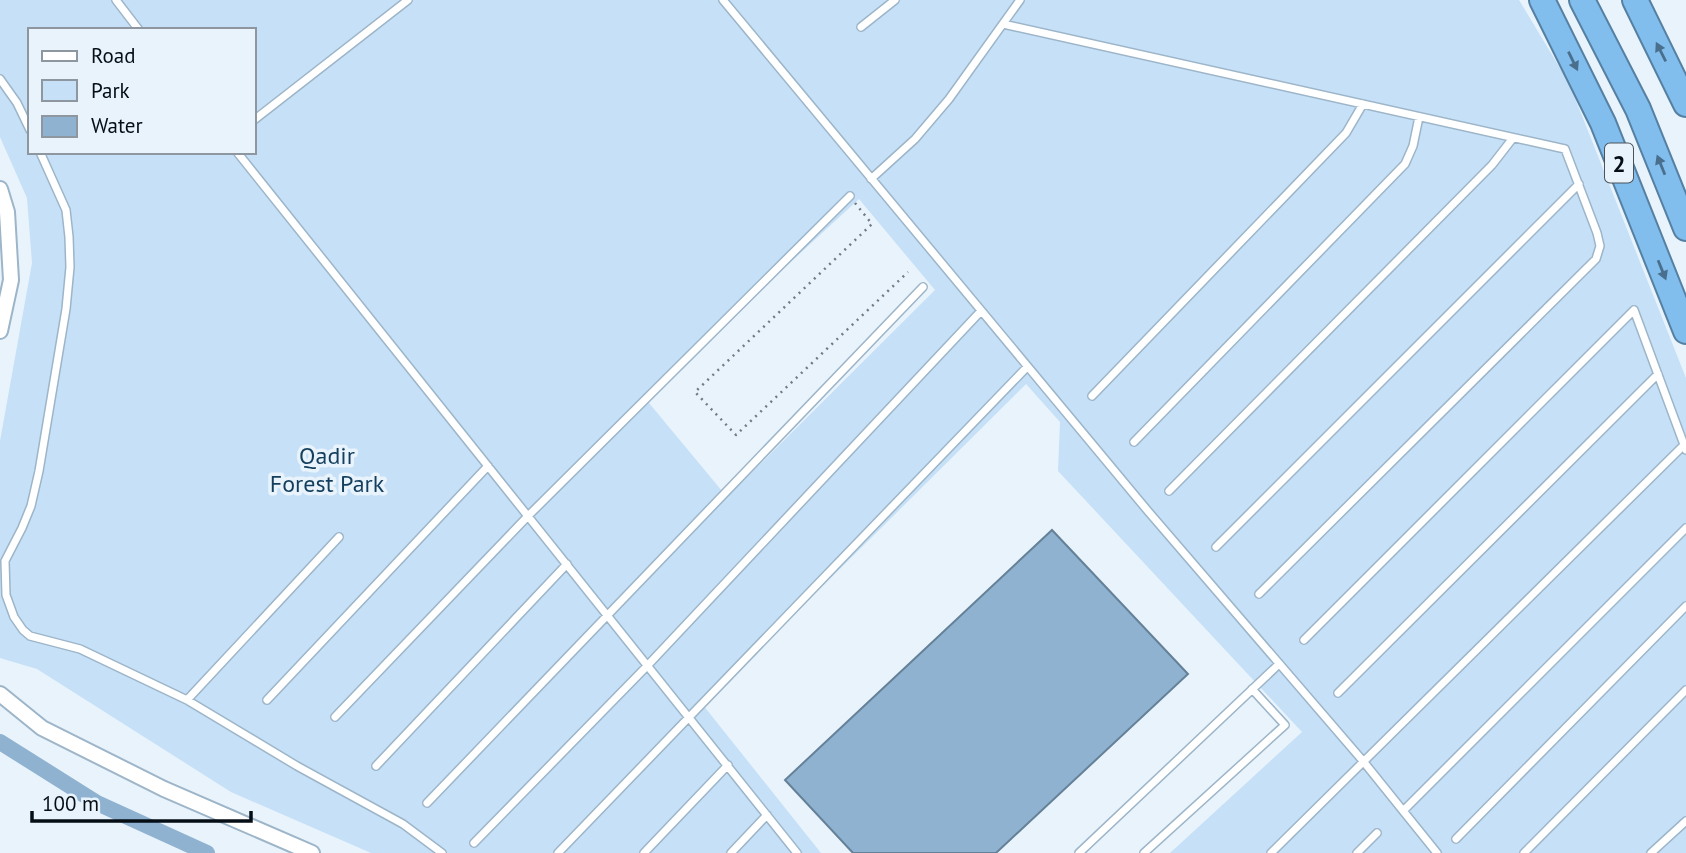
<svg xmlns="http://www.w3.org/2000/svg" width="1686" height="853" font-family="'PT Sans',sans-serif">
<rect width="100%" height="100%" fill="#e9f3fc"/>
<path fill="#c5e0f7" fill-rule="evenodd" d="M 0,0 L 1519,0 L 1569,83 L 1686,378 L 1686,853 L 1170,853 L 1302,732 L 1058,471 L 1060,422 L 1026,384 L 703,705 L 821,853 L 371,853 L 231,792 L 37,669 L 0,658 L 0,441 L 32,263 L 27,198 L 0,137 ZM 30,30 L 254,30 L 254,152 L 30,152 ZM 859,199 L 935,290 L 727,497 L 644,397 Z"/>
<path fill="#8eb2d0" stroke="#658198" stroke-width="2" d="M 1052,530 L 1188,674 L 996,853 L 853,853 L 785,780 Z"/>
<g fill="none" stroke-linecap="round" stroke-linejoin="round">
<path stroke="#8eb2d0" stroke-width="16" d="M 0,742 L 97,803 L 207,853"/>
<g stroke="#9db5c8" stroke-width="10">
<path id="lane" d="M 116,0 L 139,30
M 723,0 L 1147,510 L 1363,761 L 1437,853
M 1003,24 L 1565,149 L 1597,233 L 1600,246 L 1596,259 L 1259,594
M 861,27 L 895,0
M 0,79 L 17,103 L 30,130
M 254,120 L 408,0
M 40,152 L 66,210 L 69,237 L 70,267 L 66,309 L 39,471 L 31,506 L 22,528 L 5,561 L 6,595 L 14,617 L 23,630 L 30,636 L 80,649 L 187,700 L 297,766 L 403,824 L 442,853
M 237,152 L 797,853
M 871,179 L 915,139 L 949,99 L 1020,0
M 1092,396 L 1346,133 L 1363,104
M 1134,442 L 1405,164 L 1413,146 L 1419,117
M 1169,491 L 1492,165 L 1513,138
M 1216,547 L 1579,184
M 1304,640 L 1634,310 L 1686,450
M 1338,693 L 1658,374
M 187,700 L 339,537
M 267,700 L 488,466
M 335,717 L 528,516 L 850,196
M 376,766 L 567,564
M 427,803 L 923,287
M 1404,810 L 1686,528
M 1456,839 L 1686,606
M 474,843 L 648,665 L 981,311
M 558,853 L 1027,367
M 644,853 L 728,765
M 731,853 L 767,815
M 1079,853 L 1279,664
M 1144,853 L 1285,725 L 1252,689
M 1271,853 L 1684,445
M 1357,853 L 1377,833
M 1524,853 L 1686,690
M 1651,853 L 1686,821"/>
</g>
<g stroke="#9db5c8" stroke-width="18">
<path id="street" d="M 0,189 L 7,212 L 11,280 L 0,331
M 0,694 L 42,728 L 164,789 L 312,853"/>
</g>
<g stroke="#5680a2" stroke-width="28">
<path id="highway" d="M 1542,0 L 1603,123 L 1686,331
M 1582,0 L 1638,109 L 1686,228
M 1635,0 L 1686,104"/>
</g>
<path stroke="#727b83" stroke-width="2.5" stroke-dasharray="2 5" stroke-linecap="butt" d="M 855,203 L 872,224 L 695,392 L 736,435 L 908,272"/>
<use href="#lane" stroke="#fff" stroke-width="7"/>
<use href="#street" stroke="#fff" stroke-width="14"/>
<use href="#highway" stroke="#81beee" stroke-width="24"/>
</g>
<defs><path id="oneway-solid" d="M-6-.8H1V-3.2L6.5 0L1 3.2V.8H-6Z" transform="scale(1.75)"/></defs>
<g fill="#4a6f8c">
<use href="#oneway-solid" transform="translate(1661 52) rotate(-117)"/>
<use href="#oneway-solid" transform="translate(1573 61) rotate(64)"/>
<use href="#oneway-solid" transform="translate(1661 165) rotate(-112)"/>
<use href="#oneway-solid" transform="translate(1662 270) rotate(68)"/>
</g>
<g text-anchor="middle" dominant-baseline="central" stroke-width="7" stroke-linejoin="round" paint-order="stroke">
<rect fill="#e9f3fc" stroke="#4a535a" stroke-width="2" x="1605" y="143.5" width="28" height="39" rx="5"/>
<g font-size="23" font-weight="bold" fill="#060e15">
<text x="1619" y="163">2</text>
</g>
<g font-size="24" fill="#133e5d" stroke="#e9f3fc">
<text x="327" y="455">Qadir<tspan x="327" dy="28">Forest Park</tspan></text>
</g>
</g>
<rect x="28" y="28" width="228" height="126" fill="#e9f3fc" stroke="#8e97a0" stroke-width="2"/>
<rect x="42" y="51" width="35" height="10" fill="#ffffff" stroke="#8e97a0" stroke-width="2"/>
<text x="91" y="63" font-size="21" fill="#060e15">Road</text>
<rect x="42" y="80" width="35" height="21" fill="#c5e0f7" stroke="#8e97a0" stroke-width="2"/>
<text x="91" y="98" font-size="21" fill="#060e15">Park</text>
<rect x="42" y="116" width="35" height="21" fill="#8eb2d0" stroke="#8e97a0" stroke-width="2"/>
<text x="91" y="133" font-size="21" fill="#060e15">Water</text>
<path d="M32 811v10h219v-10" fill="none" stroke="#060e15" stroke-width="3.5"/>
<text x="42" y="811" font-size="21" fill="#060e15" stroke="#e9f3fc" stroke-width="5" paint-order="stroke">100 m</text>
</svg>
